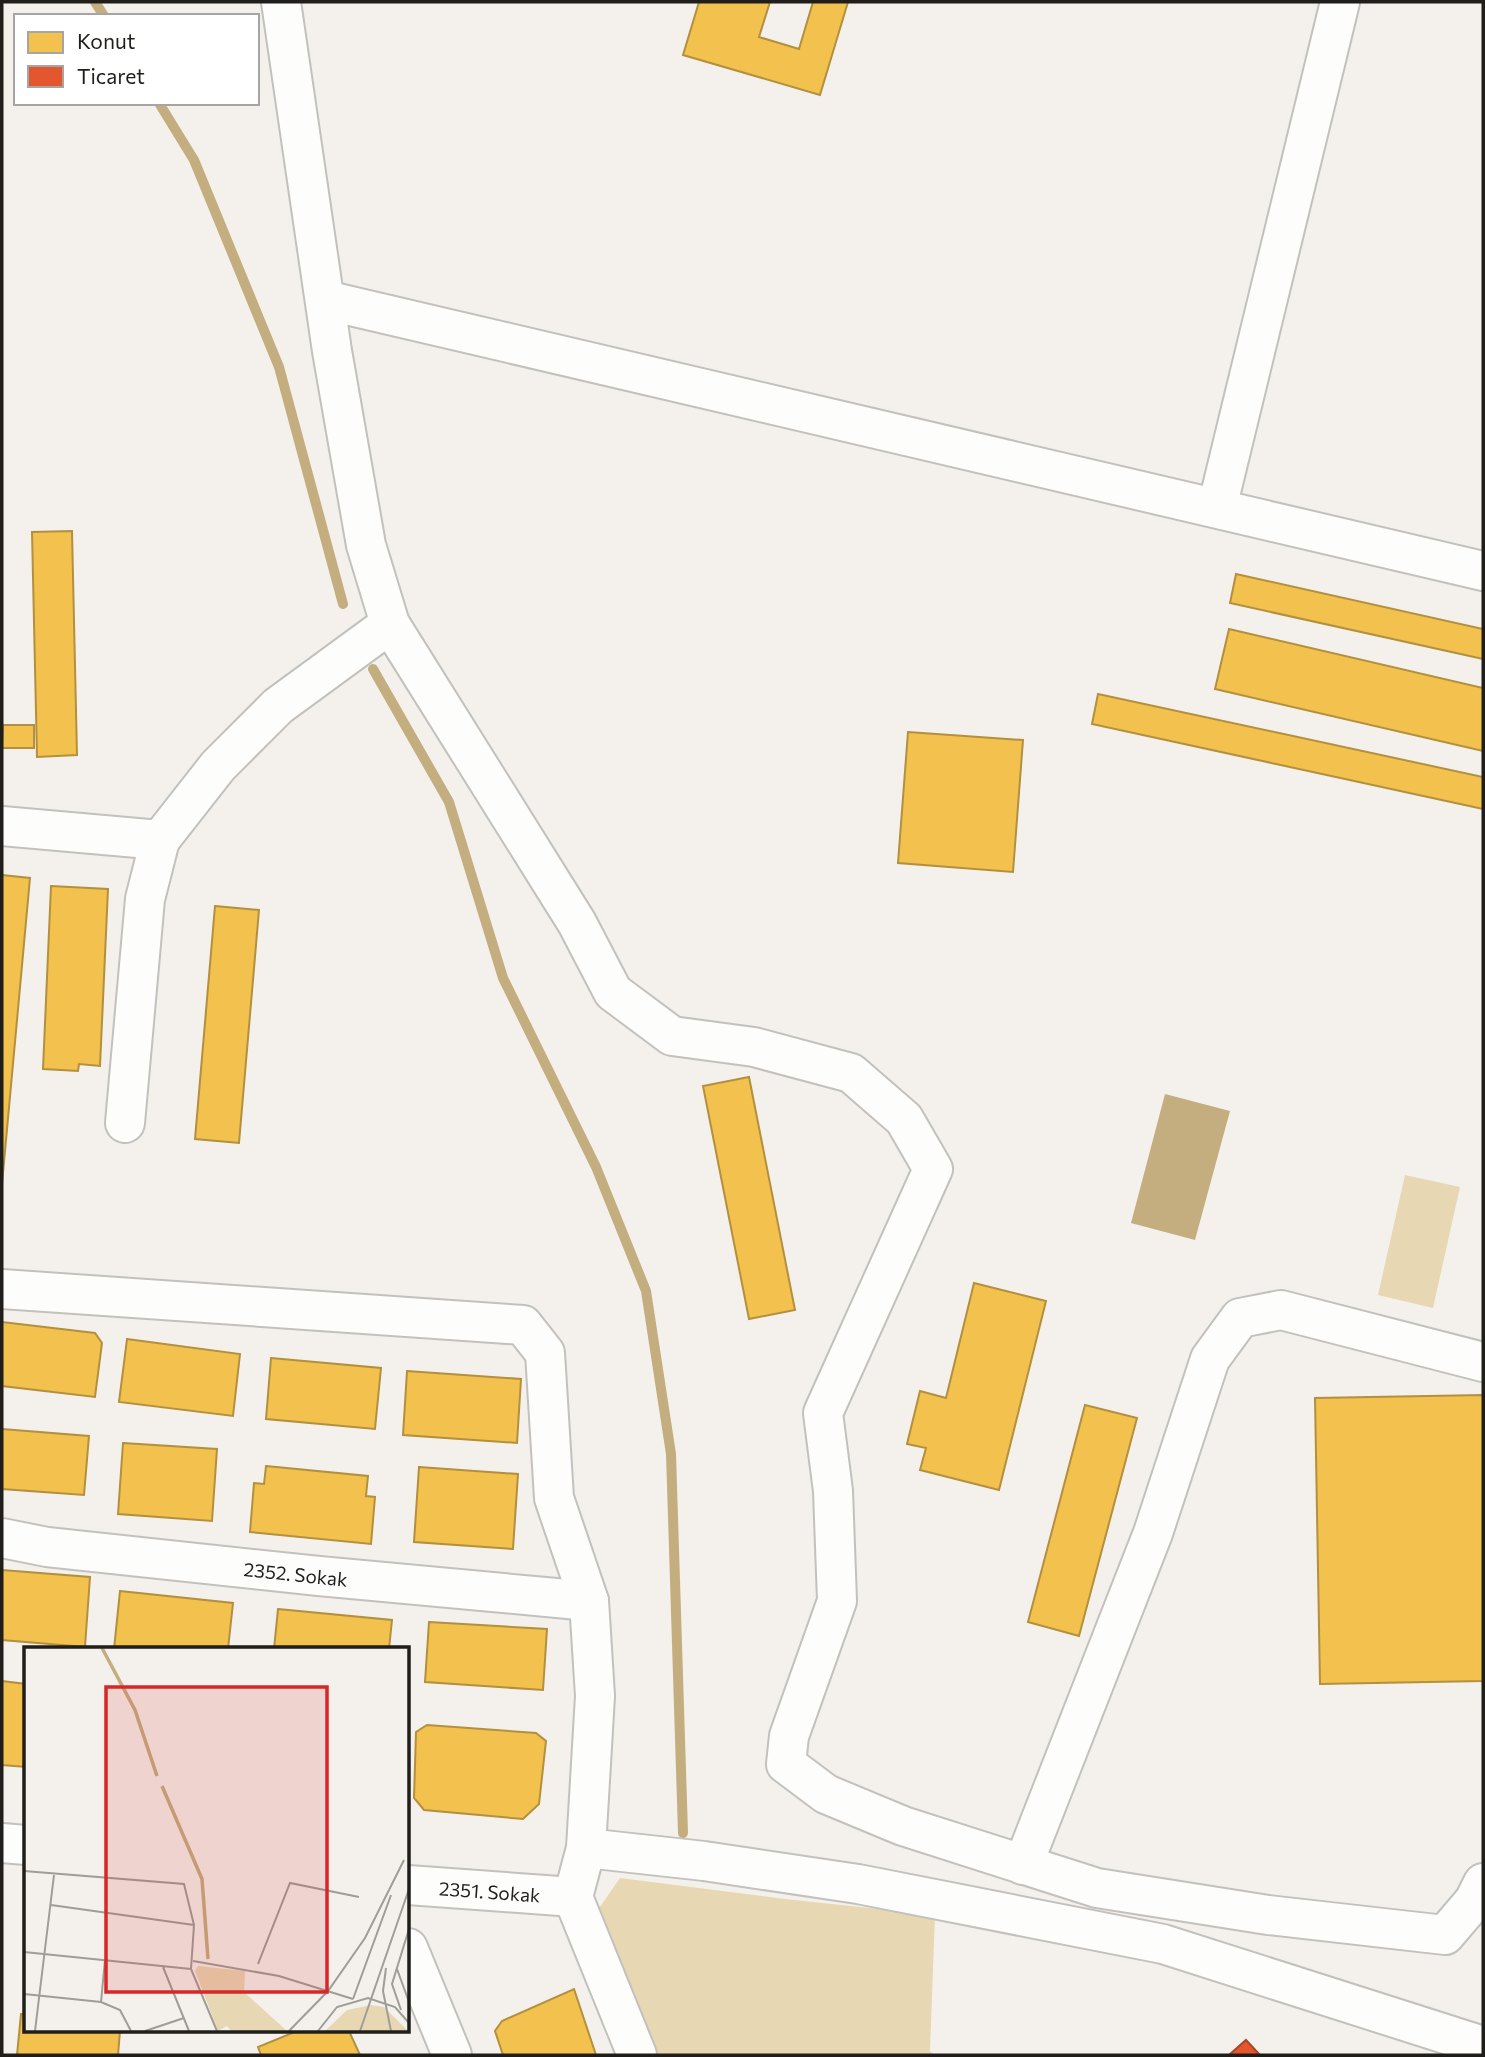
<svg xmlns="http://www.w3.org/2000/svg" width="1485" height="2057" font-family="Commissioner,sans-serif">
<rect width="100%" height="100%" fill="#f4f1ec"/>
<path fill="#e8d7b3" d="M 1405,1175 L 1460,1187 L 1433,1308 L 1378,1295 Z
M 620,1878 L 785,1899 L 935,1915 L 930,2051 L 934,2055 L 651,2055 L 595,1914 Z"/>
<path fill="#c4ae7f" d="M 1165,1094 L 1230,1111 L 1195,1240 L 1131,1223 Z"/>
<path fill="#f2c14e" stroke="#b3903e" stroke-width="2" d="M 699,2 L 770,2 L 759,37 L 799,49 L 813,2 L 848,2 L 820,95 L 683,55 Z
M 72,531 L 77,755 L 37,757 L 32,532 Z
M 1236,574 L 1483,629 L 1483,659 L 1230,603 Z
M 1229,629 L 1483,688 L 1483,751 L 1215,689 Z
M 1098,694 L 1483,777 L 1483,809 L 1092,724 Z
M 3,725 L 34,725 L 34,748 L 2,748 Z
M 908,732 L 1023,740 L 1013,872 L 898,863 Z
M 2,875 L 30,878 L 2,1184 Z
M 51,886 L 108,889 L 100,1066 L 79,1064 L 78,1071 L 43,1069 Z
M 215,906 L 259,910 L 239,1143 L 195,1139 Z
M 749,1077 L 795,1310 L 749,1319 L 703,1086 Z
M 974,1283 L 1046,1301 L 999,1490 L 920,1470 L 926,1448 L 907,1444 L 920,1391 L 946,1398 Z
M 2,1322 L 95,1333 L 102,1343 L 95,1397 L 2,1386 Z
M 127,1339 L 240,1354 L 233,1416 L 119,1402 Z
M 271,1358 L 381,1368 L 375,1429 L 266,1419 Z
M 407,1371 L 521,1379 L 517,1443 L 403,1435 Z
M 1483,1395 L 1483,1681 L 1320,1684 L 1315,1398 Z
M 1085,1405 L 1137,1418 L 1079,1636 L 1028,1622 Z
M 2,1429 L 89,1436 L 84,1495 L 2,1489 Z
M 123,1443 L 217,1449 L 212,1521 L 118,1514 Z
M 266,1466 L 368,1476 L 366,1496 L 375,1497 L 371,1544 L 250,1532 L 254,1483 L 264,1484 Z
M 419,1467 L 518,1474 L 513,1549 L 414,1542 Z
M 2,1570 L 90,1577 L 85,1647 L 2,1640 Z
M 120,1591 L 233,1603 L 228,1649 L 114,1649 Z
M 278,1609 L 392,1620 L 389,1649 L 274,1649 Z
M 429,1622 L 547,1629 L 543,1690 L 425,1682 Z
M 2,1681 L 26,1684 L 26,1767 L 2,1765 Z
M 427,1725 L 536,1733 L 546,1741 L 539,1804 L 523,1819 L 424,1810 L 414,1798 L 416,1732 Z
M 574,1989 L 596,2055 L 503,2055 L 495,2031 L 502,2021 Z
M 21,2014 L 26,2014 L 26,2031 L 120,2031 L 118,2055 L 17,2055 Z
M 297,2031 L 349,2031 L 360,2055 L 261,2055 L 258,2047 Z"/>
<path fill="#e4572e" stroke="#a94628" stroke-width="2" d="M 1246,2040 L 1260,2055 L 1229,2055 Z"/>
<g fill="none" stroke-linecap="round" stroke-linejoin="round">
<path stroke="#c4ae7f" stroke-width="10" d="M 95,2 L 104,16
M 159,103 L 194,160 L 279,367 L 343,604
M 373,669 L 449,802 L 503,978 L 596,1167 L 646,1291 L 671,1454 L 683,1833"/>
<g stroke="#c3c1bd" stroke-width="42">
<g id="minor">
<path d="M 281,2 L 332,351 L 366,545 L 390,624 L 577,923 L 613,992 L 672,1036 L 754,1047 L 851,1073 L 904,1119 L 933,1169 L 823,1413 L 833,1491 L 837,1601 L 789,1736 L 786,1764 L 826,1794 L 903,1826 L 1097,1888 L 1268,1915 L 1445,1935 L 1474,1901 L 1483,1883"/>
<path d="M 325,300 L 1483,571"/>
<path d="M 1217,508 L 1340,2"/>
<path d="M 2,826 L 160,840 L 218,766 L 278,706 L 390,624"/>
<path d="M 125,1123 L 145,899 L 160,840"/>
<path d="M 2,1289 L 523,1325 L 545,1353 L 554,1498 L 589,1601 L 595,1696 L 586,1848 L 573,1897 L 637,2055"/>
<path id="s1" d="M 2,1538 L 47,1547 L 319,1576 L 589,1601"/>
<path d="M 2,1843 L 26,1845"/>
<path d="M 586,1848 L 704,1861 L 858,1884 L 1163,1944 L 1483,2046"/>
<path d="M 1023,1865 L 1153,1533 L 1210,1359 L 1240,1318 L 1281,1310 L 1483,1362"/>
<path id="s2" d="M 408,1885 L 573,1897"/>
<path d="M 408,1948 L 452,2055"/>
</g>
</g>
<use href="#minor" stroke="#fdfdfc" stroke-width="38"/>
</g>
<g text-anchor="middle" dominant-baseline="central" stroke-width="7" stroke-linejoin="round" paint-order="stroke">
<g font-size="19" fill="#201e1a" stroke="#fff">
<text stroke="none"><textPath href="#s1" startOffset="296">2352. Sokak</textPath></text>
<text stroke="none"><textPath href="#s2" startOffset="82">2351. Sokak</textPath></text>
</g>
</g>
<g transform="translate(24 1647)">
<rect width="385" height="385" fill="#f4f1ec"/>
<path d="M 174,319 L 221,324 L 220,345 L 263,384 L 207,384 L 203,379 L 194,384 L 171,324 ZM 347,358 L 360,360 L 384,384 L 301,384 L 323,363 Z" fill="#e8d7b3"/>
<path fill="none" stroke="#c4ae7f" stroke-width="3.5" d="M 78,1 L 111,63 L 133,129M 138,139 L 178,232 L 184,312"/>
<path fill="none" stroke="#9f9d98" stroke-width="2" d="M 0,224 L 160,237 L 170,278 L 167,322 L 193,384M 27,258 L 170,278M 0,305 L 167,322M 81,313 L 77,355 L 96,363 L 107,384M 169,314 L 255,329 L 329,352M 234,317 L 266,236 L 335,250M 139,320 L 165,384M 362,321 L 359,344 L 367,384M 373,322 L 385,355M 0,347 L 77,355M 329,352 L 367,248M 377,363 L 368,337 L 385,282M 11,384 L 30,228M 121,384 L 160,371M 265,384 L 304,344 L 341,291 L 380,213M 294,384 L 313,360 L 344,351 L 371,360 L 385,376M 336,384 L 385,242"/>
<path fill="#d62828" fill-opacity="0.15" stroke="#d62828" stroke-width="3.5" d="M 82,40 L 303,40 L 303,345 L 82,345 Z"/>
<rect width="385" height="385" fill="none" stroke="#201e1a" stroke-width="3.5"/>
</g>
<rect width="1485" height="2057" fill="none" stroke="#201e1a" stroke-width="7"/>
<rect x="14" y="14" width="245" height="91" fill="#ffffff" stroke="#a6a5a3" stroke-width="2"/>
<rect x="28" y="32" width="35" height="21" fill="#f2c14e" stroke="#a6a5a3" stroke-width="2"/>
<text x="77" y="49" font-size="21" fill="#201e1a">Konut</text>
<rect x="28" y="66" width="35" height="21" fill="#e4572e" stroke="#a6a5a3" stroke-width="2"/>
<text x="77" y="84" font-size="21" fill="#201e1a">Ticaret</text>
</svg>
